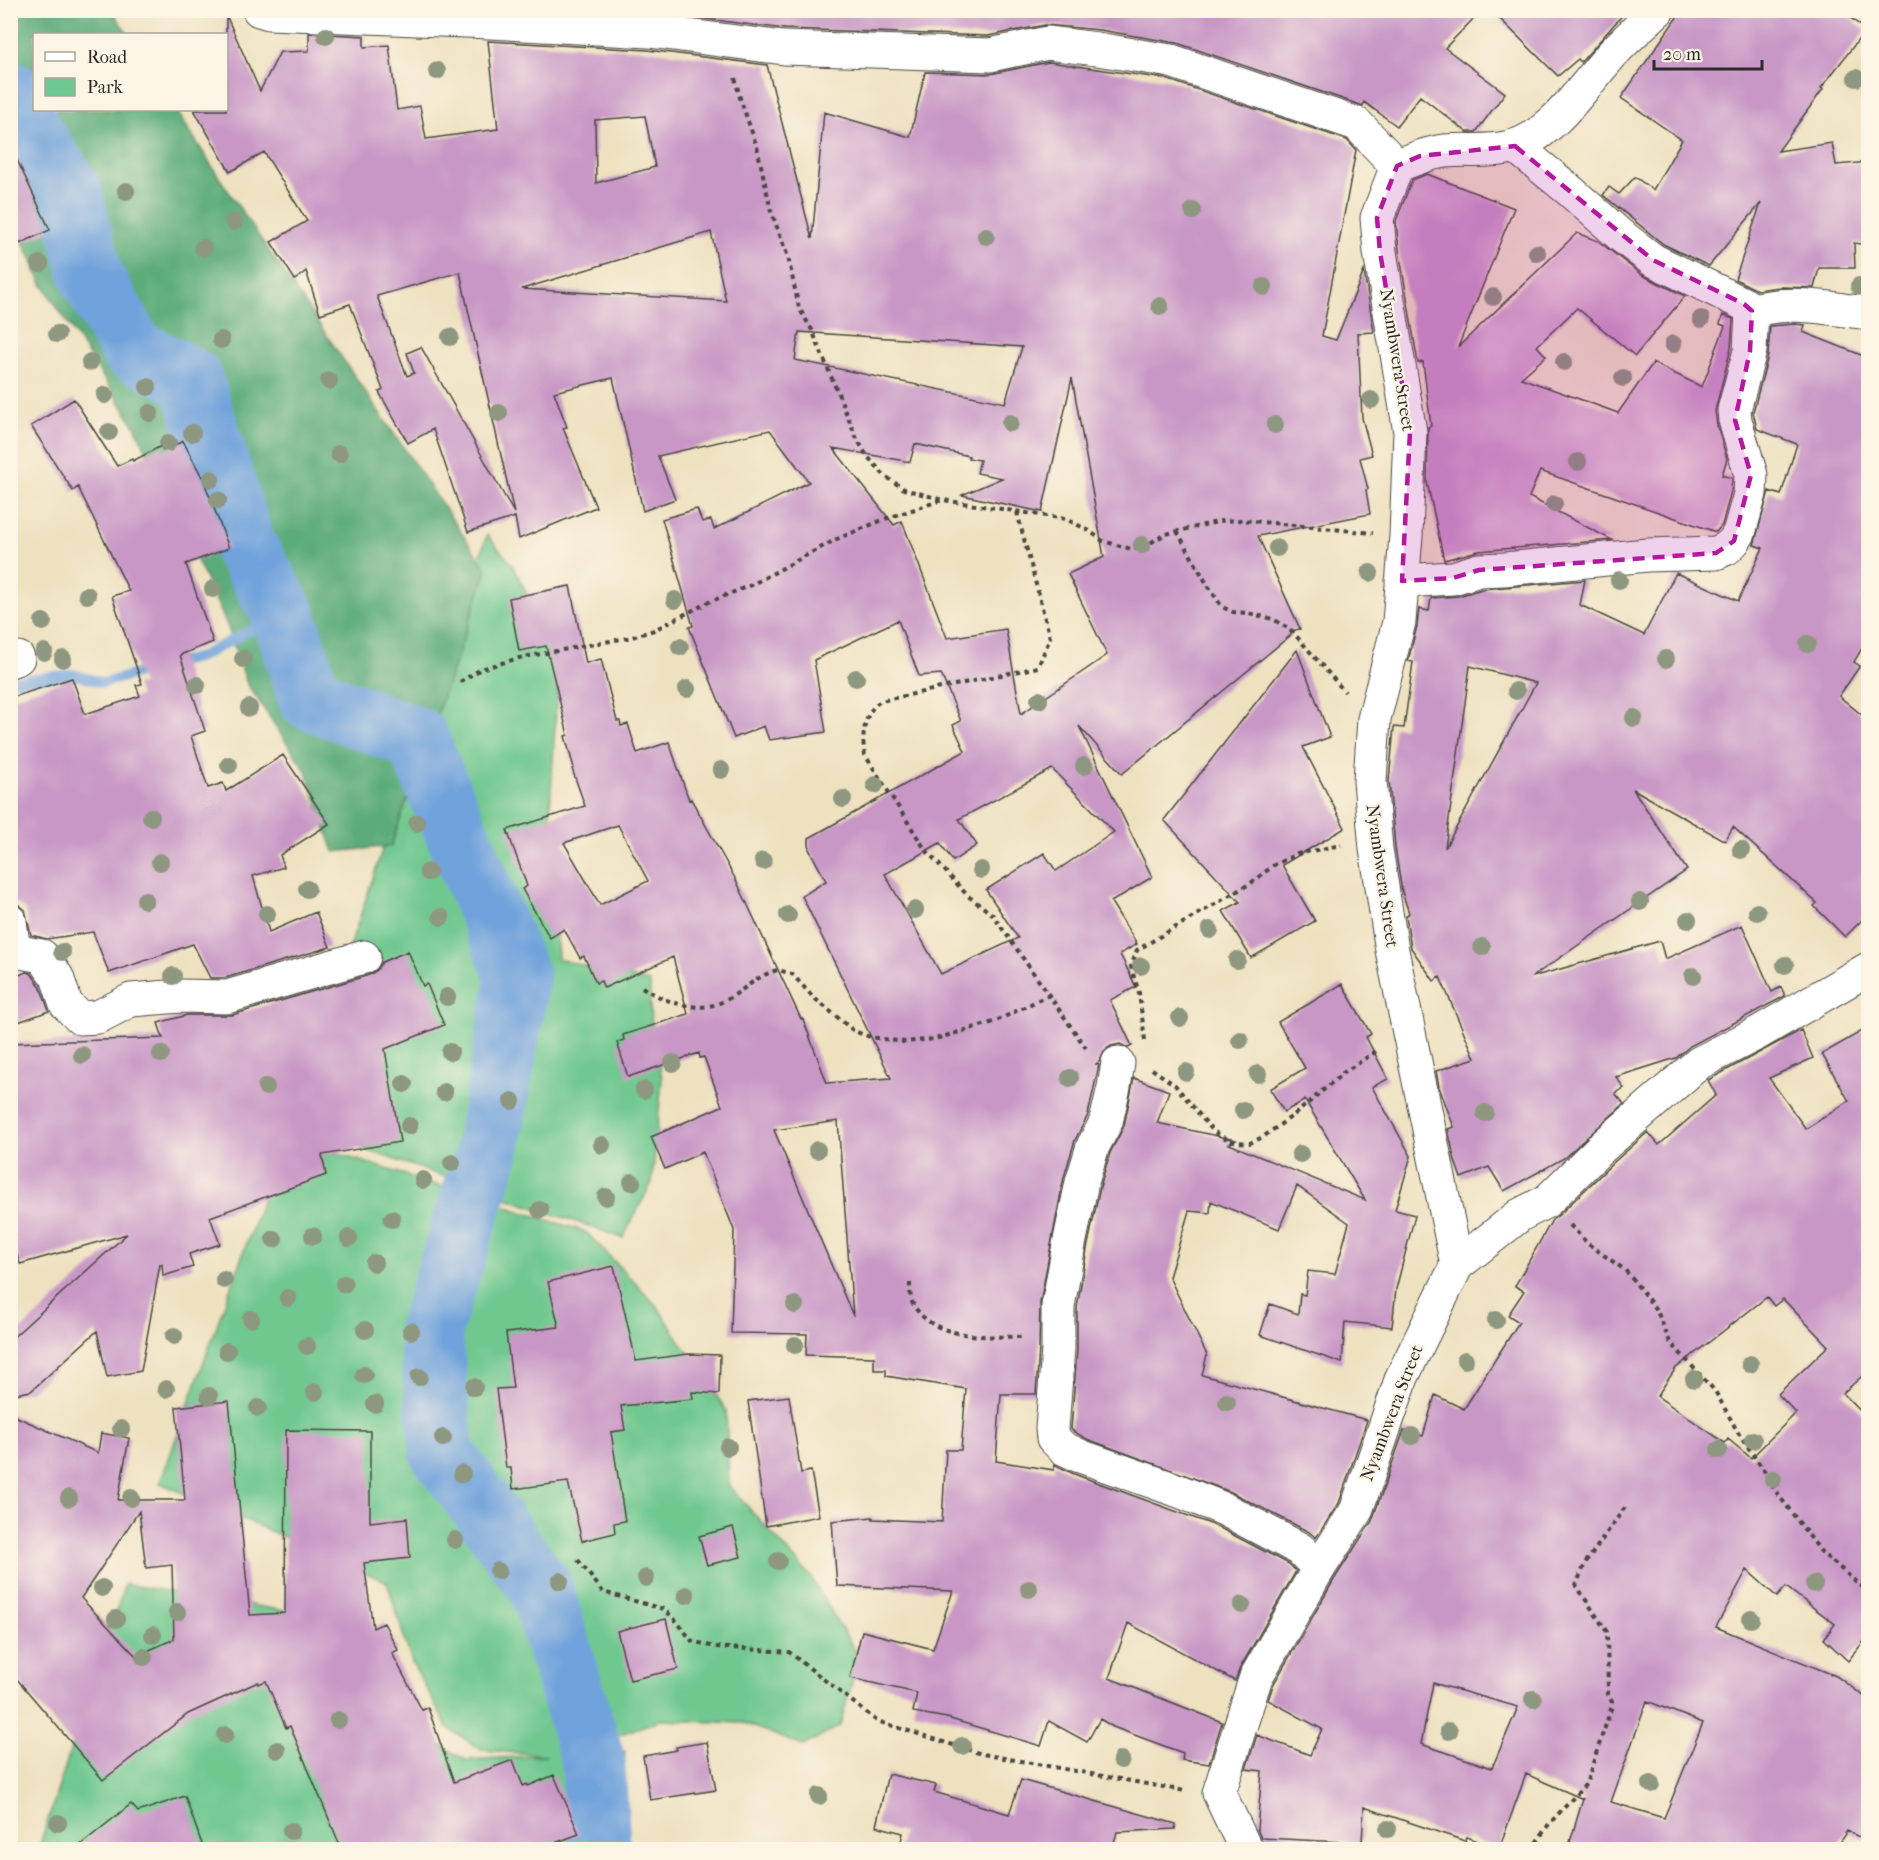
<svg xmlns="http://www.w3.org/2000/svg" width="1879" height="1860" font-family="'IM FELL French Canon',serif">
<rect width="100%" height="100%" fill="#fcf5e5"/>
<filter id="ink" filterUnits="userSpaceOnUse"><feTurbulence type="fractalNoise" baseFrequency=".0167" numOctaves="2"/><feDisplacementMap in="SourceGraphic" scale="12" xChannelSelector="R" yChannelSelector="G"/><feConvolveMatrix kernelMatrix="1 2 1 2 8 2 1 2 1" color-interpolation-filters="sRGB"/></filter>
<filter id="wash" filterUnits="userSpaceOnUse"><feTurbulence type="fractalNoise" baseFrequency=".008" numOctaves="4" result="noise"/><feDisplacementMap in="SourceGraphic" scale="24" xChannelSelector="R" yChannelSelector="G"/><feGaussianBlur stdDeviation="1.35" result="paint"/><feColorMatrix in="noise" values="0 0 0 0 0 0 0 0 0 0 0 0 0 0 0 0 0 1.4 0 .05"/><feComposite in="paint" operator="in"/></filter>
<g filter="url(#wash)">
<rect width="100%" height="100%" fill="#eee1c0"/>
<path fill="#6fc88f" stroke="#4d7a5d" stroke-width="1.5" d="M 487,535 L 513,566 L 559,659 L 550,809 L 558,959 L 650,982 L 650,1012 L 662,1079 L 652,1182 L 623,1238 L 291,1124 Z
M 285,1137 L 586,1232 L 657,1306 L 726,1410 L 729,1486 L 809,1575 L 859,1657 L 840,1726 L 803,1746 L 744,1723 L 660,1720 L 564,1754 L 625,1751 L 620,1849 L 38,1850 L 125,1584 L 292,1612 L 330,1680 L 466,1760 L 547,1755 L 482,1750 L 448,1728 L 412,1663 L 387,1582 L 160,1483 Z"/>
<path fill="#5bac7a" stroke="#436c52" stroke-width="1.5" d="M 10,11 L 112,11 L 128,34 L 34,34 L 34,110 L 176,110 L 224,185 L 487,570 L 391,846 L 334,852 L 306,771 L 247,684 L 227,625 L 135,426 L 42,284 L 11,214 Z"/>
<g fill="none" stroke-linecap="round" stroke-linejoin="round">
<path stroke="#6fa2db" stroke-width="10" d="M 169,665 L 200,657 L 283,613
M 10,681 L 73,674 L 103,683 L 151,670"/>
<path stroke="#6fa2db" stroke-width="64" d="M 10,92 L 34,138 L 69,189 L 92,278 L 133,350 L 191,379 L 242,541 L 283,613 L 310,698 L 417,739 L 518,977 L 487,1153 L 430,1330 L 442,1453 L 541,1588 L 593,1760 L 599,1850"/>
</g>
<g id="blocks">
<path fill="#c897c6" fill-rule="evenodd" d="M 619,10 L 1482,10 L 1445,48 L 1505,93 L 1476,132 L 1467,132 L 1420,96 L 1397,126 L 1364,102 L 1363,106 L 1177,43 L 1100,30 L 1045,25 L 988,36 L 785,29 L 651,12 Z
M 1491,10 L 1627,10 L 1581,62 L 1578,59 L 1558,76 Z
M 1682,10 L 1840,10 L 1866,30 L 1821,88 L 1823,89 L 1778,151 L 1832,143 L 1836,165 L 1869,162 L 1869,245 L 1854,243 L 1855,268 L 1819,268 L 1814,288 L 1780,287 L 1757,290 L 1735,279 L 1761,203 L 1709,266 L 1663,244 L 1603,195 L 1609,187 L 1619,194 L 1635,177 L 1653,190 L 1682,140 L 1621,98 Z
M 226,15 L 260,91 L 280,52 L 309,51 L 309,33 L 364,36 L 364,47 L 389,45 L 397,110 L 420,106 L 426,139 L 498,129 L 488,41 L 647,50 L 767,65 L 812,239 L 824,112 L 910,137 L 925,72 L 990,74 L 1049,62 L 1166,79 L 1347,140 L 1356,150 L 1322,336 L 1336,340 L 1364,271 L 1374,332 L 1358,333 L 1362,418 L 1372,455 L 1360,458 L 1368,489 L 1366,490 L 1370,514 L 1258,536 L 1300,629 L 1290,631 L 1291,635 L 1122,774 L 1079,726 L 1152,877 L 1111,902 L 1137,944 L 1120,954 L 1136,987 L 1110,1000 L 1132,1046 L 1128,1048 L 1120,1044 L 1111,1046 L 1104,1051 L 1099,1062 L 1096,1064 L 1099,1065 L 1088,1115 L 1075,1140 L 1064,1177 L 1040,1303 L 1039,1348 L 1036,1394 L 1001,1394 L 996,1461 L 1054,1470 L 1054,1464 L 1074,1474 L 1216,1526 L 1289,1564 L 1296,1571 L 1240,1668 L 1235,1681 L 1128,1623 L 1109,1678 L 1222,1722 L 1209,1764 L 1182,1760 L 1183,1753 L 1113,1727 L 1100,1719 L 1087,1742 L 1049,1721 L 1041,1746 L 947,1718 L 913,1712 L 917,1693 L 850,1678 L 862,1631 L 933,1649 L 953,1591 L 837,1586 L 832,1521 L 873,1517 L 873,1519 L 942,1522 L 946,1450 L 961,1450 L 966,1389 L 886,1376 L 886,1370 L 874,1370 L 874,1357 L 806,1355 L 807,1334 L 731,1333 L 734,1230 L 703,1152 L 665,1169 L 651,1137 L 722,1106 L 704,1057 L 700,1058 L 699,1053 L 628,1077 L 617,1042 L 624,1040 L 623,1035 L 688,1014 L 673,957 L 604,988 L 601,981 L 596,983 L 584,956 L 580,958 L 564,929 L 550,938 L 522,889 L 527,886 L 507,830 L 585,806 L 572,769 L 574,768 L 565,736 L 568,735 L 546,646 L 519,651 L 509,598 L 570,586 L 586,663 L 601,659 L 617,721 L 620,721 L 621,726 L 628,724 L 637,753 L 669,742 L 689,800 L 691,799 L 736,880 L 801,1019 L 803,1019 L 827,1083 L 891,1078 L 802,896 L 826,881 L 809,849 L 809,838 L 965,751 L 953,725 L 961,721 L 941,674 L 919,676 L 898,620 L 814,660 L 826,732 L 769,740 L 764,726 L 734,738 L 689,627 L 693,626 L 662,519 L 697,509 L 702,522 L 711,520 L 714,529 L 809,482 L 770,430 L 658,456 L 675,499 L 643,511 L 613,378 L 554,392 L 567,427 L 563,428 L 596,507 L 519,539 L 515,517 L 468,532 L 433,429 L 408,443 L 379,392 L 383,390 L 350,304 L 320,314 L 306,271 L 295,280 L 271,242 L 307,221 L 264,152 L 230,172 L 194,110 L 226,110 ZM 645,116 L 655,167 L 596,183 L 595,120 ZM 711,232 L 726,301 L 522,289 ZM 460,272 L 467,305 L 514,513 L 421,347 L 407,353 L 414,373 L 407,376 L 377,296 ZM 799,332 L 1022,347 L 1005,403 L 795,360 ZM 1072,378 L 1104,557 L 1068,574 L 1107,655 L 1021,714 L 1006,629 L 947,638 L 902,521 L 894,525 L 833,448 L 910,462 L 915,444 L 969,456 L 968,458 L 980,460 L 977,473 L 1002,478 L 962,495 L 1042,512 ZM 1052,769 L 1114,832 L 1056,871 L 1044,853 L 986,890 L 1018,938 L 941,974 L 885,874 L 940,843 L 953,861 L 977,845 L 959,819 ZM 618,825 L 648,881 L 600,905 L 564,843 ZM 838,1121 L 853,1316 L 774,1130 Z
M 10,145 L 50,230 L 10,248 Z
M 1427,174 L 1514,208 L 1458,347 L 1577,233 L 1598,241 L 1642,275 L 1685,296 L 1635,356 L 1577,308 L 1537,346 L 1546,356 L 1521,378 L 1618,413 L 1653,363 L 1702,387 L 1725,326 L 1720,324 L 1723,315 L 1733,319 L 1731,348 L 1715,411 L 1717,425 L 1727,459 L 1722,475 L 1732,478 L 1731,491 L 1722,525 L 1716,532 L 1540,471 L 1529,497 L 1612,540 L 1478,551 L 1444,560 L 1427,482 L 1428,427 L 1431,426 L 1423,362 L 1418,363 L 1399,250 L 1396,221 L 1412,180 Z
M 1795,324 L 1805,325 L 1803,332 L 1869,358 L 1869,636 L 1854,662 L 1860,666 L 1839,696 L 1869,721 L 1869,913 L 1845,937 L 1814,906 L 1817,903 L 1733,827 L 1725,841 L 1633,789 L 1687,870 L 1532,977 L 1660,941 L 1665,959 L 1742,925 L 1772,992 L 1781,987 L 1785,996 L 1690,1046 L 1676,1058 L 1616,1077 L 1624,1088 L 1615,1093 L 1624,1104 L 1564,1158 L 1504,1191 L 1489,1167 L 1461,1178 L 1455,1161 L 1448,1129 L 1454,1127 L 1439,1087 L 1436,1071 L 1475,1058 L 1440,977 L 1434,981 L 1411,948 L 1406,916 L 1409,913 L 1402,892 L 1395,847 L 1389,781 L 1394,727 L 1404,728 L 1413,662 L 1408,661 L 1417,626 L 1419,609 L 1429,611 L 1431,598 L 1458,596 L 1482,589 L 1585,580 L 1580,605 L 1644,635 L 1676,573 L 1738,601 L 1763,548 L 1754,545 L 1769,491 L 1781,495 L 1797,444 L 1757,429 L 1753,412 L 1768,356 L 1770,326 ZM 1470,666 L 1536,683 L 1445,848 Z
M 74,399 L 117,466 L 132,459 L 133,461 L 161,446 L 163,451 L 183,441 L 203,479 L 229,548 L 186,564 L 213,642 L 180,655 L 205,731 L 191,736 L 208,788 L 223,783 L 226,791 L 283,755 L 329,824 L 280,855 L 284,867 L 253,876 L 269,932 L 316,912 L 330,947 L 225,978 L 210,978 L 193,944 L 109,973 L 93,932 L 47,939 L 31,935 L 25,910 L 18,904 L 13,903 L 10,888 L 10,698 L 72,678 L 85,714 L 140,696 L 136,685 L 142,684 L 112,596 L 129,591 L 78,487 L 73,491 L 31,426 Z
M 1297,650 L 1330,737 L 1303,747 L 1345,828 L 1282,865 L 1315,921 L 1251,958 L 1223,911 L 1240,902 L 1164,820 Z
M 408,951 L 423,986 L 427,984 L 444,1025 L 385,1049 L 400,1142 L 322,1155 L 326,1175 L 210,1217 L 220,1244 L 189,1254 L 193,1267 L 163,1276 L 162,1264 L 160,1264 L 141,1371 L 107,1377 L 97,1331 L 31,1391 L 10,1395 L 10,1340 L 127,1234 L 20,1264 L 10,1233 L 10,1043 L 163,1038 L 158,1023 L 187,1015 L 232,1015 L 369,975 L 377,970 L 382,962 Z
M 26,972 L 31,973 L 40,986 L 49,1011 L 10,1025 L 10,979 Z
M 1342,984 L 1371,1034 L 1366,1037 L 1388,1079 L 1372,1087 L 1411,1156 L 1395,1210 L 1415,1215 L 1396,1289 L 1392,1327 L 1345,1322 L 1342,1363 L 1260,1335 L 1270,1304 L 1298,1314 L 1300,1294 L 1305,1295 L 1308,1271 L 1335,1274 L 1349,1223 L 1297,1186 L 1279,1229 L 1211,1201 L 1210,1213 L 1189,1211 L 1169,1277 L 1207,1355 L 1202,1375 L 1367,1420 L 1339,1503 L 1316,1538 L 1309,1532 L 1231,1492 L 1087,1439 L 1074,1432 L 1071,1429 L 1077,1350 L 1077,1308 L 1087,1249 L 1100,1187 L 1110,1153 L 1124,1126 L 1134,1078 L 1169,1091 L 1157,1123 L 1236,1140 L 1229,1144 L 1365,1200 L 1305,1100 L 1284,1112 L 1270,1089 L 1305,1068 L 1278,1022 Z
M 1869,1027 L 1869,1370 L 1843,1393 L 1869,1420 L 1869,1635 L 1848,1661 L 1824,1639 L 1835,1624 L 1786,1587 L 1777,1597 L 1747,1570 L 1716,1627 L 1836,1676 L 1869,1700 L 1869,1842 L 1847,1831 L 1834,1850 L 1576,1850 L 1578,1845 L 1570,1842 L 1583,1799 L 1526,1774 L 1499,1849 L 1467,1837 L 1465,1841 L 1364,1807 L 1362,1843 L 1261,1838 L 1257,1829 L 1262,1771 L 1246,1769 L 1257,1735 L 1310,1755 L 1322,1729 L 1268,1700 L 1273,1685 L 1335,1578 L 1372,1521 L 1404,1430 L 1423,1436 L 1435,1395 L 1464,1409 L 1519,1322 L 1508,1315 L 1524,1291 L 1515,1286 L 1552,1220 L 1560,1214 L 1614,1162 L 1648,1132 L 1659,1145 L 1716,1095 L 1708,1080 L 1710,1079 L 1801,1030 L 1813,1058 L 1769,1078 L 1806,1129 L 1849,1101 L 1822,1054 ZM 1767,1297 L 1774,1306 L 1783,1299 L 1828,1346 L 1778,1394 L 1796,1413 L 1751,1458 L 1728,1439 L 1725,1443 L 1657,1396 L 1676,1368 ZM 1433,1683 L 1518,1707 L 1492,1768 L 1421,1744 ZM 1647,1701 L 1703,1723 L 1664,1818 L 1611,1802 Z
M 614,1266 L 636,1361 L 688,1354 L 720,1355 L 719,1394 L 692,1392 L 693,1399 L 621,1406 L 625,1430 L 611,1432 L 625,1521 L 614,1523 L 615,1533 L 582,1541 L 568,1482 L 513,1489 L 511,1468 L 506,1468 L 496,1389 L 513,1388 L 506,1333 L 559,1327 L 548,1282 Z
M 789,1396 L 801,1473 L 811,1471 L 819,1516 L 766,1526 L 748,1401 Z
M 229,1401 L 250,1615 L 285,1613 L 286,1430 L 370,1431 L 370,1522 L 407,1518 L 410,1558 L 364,1563 L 373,1628 L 384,1623 L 398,1650 L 392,1653 L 422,1710 L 428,1708 L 454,1782 L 513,1760 L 523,1786 L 527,1784 L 528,1786 L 554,1775 L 579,1834 L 536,1850 L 342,1850 L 290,1726 L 286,1728 L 266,1681 L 258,1684 L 258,1682 L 188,1714 L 103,1780 L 10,1671 L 10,1414 L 98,1453 L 101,1433 L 129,1438 L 118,1500 L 185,1500 L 176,1407 ZM 139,1511 L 146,1568 L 172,1565 L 174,1639 L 136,1656 L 81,1598 Z
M 733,1527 L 741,1557 L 707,1565 L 699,1536 Z
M 666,1619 L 678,1669 L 630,1680 L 617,1631 Z
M 707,1742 L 716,1790 L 650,1800 L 643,1756 L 677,1750 L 676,1747 Z
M 888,1774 L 936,1785 L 934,1792 L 1009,1814 L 1021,1780 L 1176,1824 L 1175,1829 L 1117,1832 L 1112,1850 L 899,1850 L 903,1833 L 876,1826 Z
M 185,1796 L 204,1850 L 74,1850 L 131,1804 L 138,1812 Z"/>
</g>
</g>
<g filter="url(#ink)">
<use href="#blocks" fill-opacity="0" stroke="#484641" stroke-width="1.5"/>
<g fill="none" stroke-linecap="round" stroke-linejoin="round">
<g stroke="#484641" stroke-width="35">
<path id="minor" d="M 259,10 L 269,13 L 490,22 L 649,31 L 784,48 L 990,55 L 1048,43 L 1097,49 L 1171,61 L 1357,124 L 1397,166
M 1752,311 C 1789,299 1830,309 1868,313
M 1402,581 L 1453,578 L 1479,570 L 1505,569 L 1647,555 L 1716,553 L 1727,548 L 1734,541 L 1739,533 L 1750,494 L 1751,475 L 1735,420 L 1734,410 L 1750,351 L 1752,311 L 1744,304 L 1653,260 L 1620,235 L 1568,189 L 1515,146
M 10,661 L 18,658
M 10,921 L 14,951 L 42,956 L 57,977 L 66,1004 L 80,1018 L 98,1017 L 131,1000 L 181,996 L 227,997 L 364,957
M 1118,1063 L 1114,1087 L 1106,1122 L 1093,1146 L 1082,1182 L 1069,1245 L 1058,1306 L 1058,1349 L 1052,1429 L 1053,1438 L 1063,1448 L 1080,1456 L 1179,1491 L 1224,1509 L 1300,1549 L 1319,1568
M 1457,1265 L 1392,950 L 1376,849 L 1370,781 L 1374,719 L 1399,622 L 1406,536 L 1410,432 L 1380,252 L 1377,218 L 1397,166 C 1413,159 1428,153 1445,151 C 1468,149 1492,153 1514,146 C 1554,134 1587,81 1614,52 C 1628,37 1643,24 1658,10"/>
</g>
<g stroke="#484641" stroke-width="35">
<path id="tertiary" d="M 1246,1850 L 1219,1793 L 1256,1677 L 1319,1568 L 1356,1511 L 1402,1377 L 1457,1265 L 1520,1215 L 1547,1201 L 1601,1148 L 1699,1063 L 1758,1033 L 1868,969"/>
</g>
<path stroke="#484641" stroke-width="4" stroke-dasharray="4.5 4.5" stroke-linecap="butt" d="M 735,78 L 740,98 L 757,147 L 771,211 L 788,257 L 799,308 L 812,330 L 856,437 L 867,456 L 885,476 L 904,489 L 943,500 L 1066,519 L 1088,530 L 1103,541 L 1131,549 L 1141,548 L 1166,534 L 1221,521 L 1242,520 L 1373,533
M 1017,512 L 1050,638 L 1038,667 L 881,701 C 864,710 861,738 865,755 L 925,849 L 968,896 L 992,914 L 1086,1048
M 1177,531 L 1207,584 L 1222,607 L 1233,612 L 1248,613 L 1273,619 L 1291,630 L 1345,692
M 460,682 L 481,669 L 519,658 L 632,637 L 654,630 L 709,602 L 751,585 L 837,539 L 885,519 L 942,500
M 642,987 C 663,1001 696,1014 722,1002 C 742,993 756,975 778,970 L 792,974 L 813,997 L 854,1031 L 870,1037 L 904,1042 L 935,1039 L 994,1022 L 1049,995
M 1145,1040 L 1139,993 L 1131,967 L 1137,950 L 1251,883 L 1274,865 L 1297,854 L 1341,845
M 1152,1069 L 1175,1085 L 1213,1131 L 1225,1138 L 1237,1142 L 1250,1143 L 1263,1137 L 1299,1111 L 1343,1073 L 1378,1050
M 1570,1225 L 1588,1244 L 1625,1270 L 1634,1281 L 1657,1311 L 1670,1342 L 1715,1391 L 1740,1436 L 1768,1476 L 1774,1489 L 1822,1553 L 1864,1588
M 910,1283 C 910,1289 910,1297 912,1302 C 931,1341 988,1336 1025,1337
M 578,1560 L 603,1592 L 663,1609 L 673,1617 L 692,1641 L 715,1647 L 789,1652 L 877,1721 L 982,1754 L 1185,1791
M 1531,1850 L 1549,1824 L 1586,1784 L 1611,1709 L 1612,1702 L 1608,1694 L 1607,1632 L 1576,1585 L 1586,1562 L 1626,1506"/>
<use href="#minor" stroke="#fff" stroke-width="33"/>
<use href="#tertiary" stroke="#fff" stroke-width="33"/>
</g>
<g fill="#8e977f">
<circle cx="326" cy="36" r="9"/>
<circle cx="437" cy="71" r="9"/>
<circle cx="1856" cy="78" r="9"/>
<circle cx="126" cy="191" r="9"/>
<circle cx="1193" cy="211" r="9"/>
<circle cx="234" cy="222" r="9"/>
<circle cx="986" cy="236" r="9"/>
<circle cx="203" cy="248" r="9"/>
<circle cx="1537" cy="253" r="9"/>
<circle cx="40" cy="264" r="9"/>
<circle cx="1859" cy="286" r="9"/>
<circle cx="1264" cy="287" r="9"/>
<circle cx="1493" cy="297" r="9"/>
<circle cx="1160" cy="306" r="9"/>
<circle cx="1701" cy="319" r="9"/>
<circle cx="57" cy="334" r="9"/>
<circle cx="450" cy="337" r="9"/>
<circle cx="221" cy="340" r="9"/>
<circle cx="1673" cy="344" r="9"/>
<circle cx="90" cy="362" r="9"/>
<circle cx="1564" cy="362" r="9"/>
<circle cx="1623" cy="378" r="9"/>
<circle cx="329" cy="381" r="9"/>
<circle cx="148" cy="387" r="9"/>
<circle cx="105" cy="395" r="9"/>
<circle cx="1371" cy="400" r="9"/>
<circle cx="150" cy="413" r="9"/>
<circle cx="499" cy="413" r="9"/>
<circle cx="1010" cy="423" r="9"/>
<circle cx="1275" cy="425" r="9"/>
<circle cx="109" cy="432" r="9"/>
<circle cx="192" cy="433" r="9"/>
<circle cx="168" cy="443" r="9"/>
<circle cx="339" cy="454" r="9"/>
<circle cx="1578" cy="462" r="9"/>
<circle cx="211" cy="479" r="9"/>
<circle cx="218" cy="500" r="9"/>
<circle cx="1554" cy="504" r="9"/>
<circle cx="1142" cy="545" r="9"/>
<circle cx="1277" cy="548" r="9"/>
<circle cx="1370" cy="573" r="9"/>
<circle cx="1619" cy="580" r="9"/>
<circle cx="213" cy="589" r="9"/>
<circle cx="87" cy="595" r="9"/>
<circle cx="675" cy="600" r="9"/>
<circle cx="43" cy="622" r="9"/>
<circle cx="1808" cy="644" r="9"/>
<circle cx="680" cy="647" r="9"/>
<circle cx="44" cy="652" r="9"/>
<circle cx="63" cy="659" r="9"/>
<circle cx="243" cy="659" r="9"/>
<circle cx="1666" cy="659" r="9"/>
<circle cx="856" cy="678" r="9"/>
<circle cx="197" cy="685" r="9"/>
<circle cx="687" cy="689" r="9"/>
<circle cx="1516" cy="691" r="9"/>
<circle cx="1039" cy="700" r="9"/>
<circle cx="249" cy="708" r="9"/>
<circle cx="1634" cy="718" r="9"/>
<circle cx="229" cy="765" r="9"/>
<circle cx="1084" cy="766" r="9"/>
<circle cx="721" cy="770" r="9"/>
<circle cx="875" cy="785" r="9"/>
<circle cx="843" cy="799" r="9"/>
<circle cx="151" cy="817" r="9"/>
<circle cx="417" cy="823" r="9"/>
<circle cx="1741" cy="850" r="9"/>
<circle cx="763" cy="861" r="9"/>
<circle cx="160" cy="862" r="9"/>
<circle cx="981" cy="870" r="9"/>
<circle cx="428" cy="872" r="9"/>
<circle cx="307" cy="889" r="9"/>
<circle cx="145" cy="900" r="9"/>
<circle cx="1640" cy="902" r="9"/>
<circle cx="915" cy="910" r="9"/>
<circle cx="1757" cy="912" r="9"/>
<circle cx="267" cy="914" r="9"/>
<circle cx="788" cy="915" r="9"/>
<circle cx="441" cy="917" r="9"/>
<circle cx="1688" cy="920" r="9"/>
<circle cx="1210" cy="930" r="9"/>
<circle cx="1482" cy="947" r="9"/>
<circle cx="62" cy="952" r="9"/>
<circle cx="1237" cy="960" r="9"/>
<circle cx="1785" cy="965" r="9"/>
<circle cx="1141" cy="966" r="9"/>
<circle cx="173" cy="976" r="9"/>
<circle cx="1693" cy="976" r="9"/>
<circle cx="447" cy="997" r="9"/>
<circle cx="1180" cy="1018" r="9"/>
<circle cx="1240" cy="1040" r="9"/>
<circle cx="450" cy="1052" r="9"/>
<circle cx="161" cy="1054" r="9"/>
<circle cx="82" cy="1055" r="9"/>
<circle cx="673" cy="1063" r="9"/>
<circle cx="1186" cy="1072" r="9"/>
<circle cx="1258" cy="1074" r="9"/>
<circle cx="1070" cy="1078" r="9"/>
<circle cx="404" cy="1084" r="9"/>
<circle cx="266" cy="1087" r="9"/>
<circle cx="644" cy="1090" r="9"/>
<circle cx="444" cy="1092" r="9"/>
<circle cx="512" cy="1101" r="9"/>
<circle cx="1243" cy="1110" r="9"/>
<circle cx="1485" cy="1113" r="9"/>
<circle cx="409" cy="1126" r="9"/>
<circle cx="602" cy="1145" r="9"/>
<circle cx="817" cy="1150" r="9"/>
<circle cx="1300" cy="1154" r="9"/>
<circle cx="452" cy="1163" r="9"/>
<circle cx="423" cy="1180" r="9"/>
<circle cx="632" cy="1182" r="9"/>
<circle cx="606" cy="1197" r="9"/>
<circle cx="540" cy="1210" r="9"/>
<circle cx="392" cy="1219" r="9"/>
<circle cx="313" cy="1236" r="9"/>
<circle cx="349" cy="1238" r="9"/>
<circle cx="274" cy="1239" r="9"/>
<circle cx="374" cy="1263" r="9"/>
<circle cx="224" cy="1280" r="9"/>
<circle cx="344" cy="1284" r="9"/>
<circle cx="288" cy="1298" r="9"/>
<circle cx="795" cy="1305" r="9"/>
<circle cx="251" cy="1319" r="9"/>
<circle cx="1496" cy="1320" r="9"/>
<circle cx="365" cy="1330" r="9"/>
<circle cx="411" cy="1331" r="9"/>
<circle cx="174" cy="1336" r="9"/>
<circle cx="795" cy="1345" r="9"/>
<circle cx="307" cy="1346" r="9"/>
<circle cx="227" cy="1351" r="9"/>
<circle cx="1465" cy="1360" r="9"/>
<circle cx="1750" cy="1364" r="9"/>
<circle cx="364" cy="1375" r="9"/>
<circle cx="419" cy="1377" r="9"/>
<circle cx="1694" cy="1379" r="9"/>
<circle cx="474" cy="1387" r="9"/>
<circle cx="166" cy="1389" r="9"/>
<circle cx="315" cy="1392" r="9"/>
<circle cx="209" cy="1396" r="9"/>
<circle cx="1227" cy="1402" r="9"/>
<circle cx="375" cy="1404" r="9"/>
<circle cx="258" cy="1408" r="9"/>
<circle cx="121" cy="1429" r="9"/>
<circle cx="1412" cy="1436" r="9"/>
<circle cx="443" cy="1438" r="9"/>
<circle cx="1753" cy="1440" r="9"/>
<circle cx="728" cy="1447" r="9"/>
<circle cx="1719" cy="1450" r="9"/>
<circle cx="462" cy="1474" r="9"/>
<circle cx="1773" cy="1479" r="9"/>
<circle cx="69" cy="1498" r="9"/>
<circle cx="131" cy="1498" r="9"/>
<circle cx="455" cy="1540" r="9"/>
<circle cx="778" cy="1561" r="9"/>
<circle cx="498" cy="1571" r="9"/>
<circle cx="646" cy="1578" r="9"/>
<circle cx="560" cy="1581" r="9"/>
<circle cx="1814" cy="1584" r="9"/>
<circle cx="102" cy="1588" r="9"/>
<circle cx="1029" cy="1589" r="9"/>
<circle cx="686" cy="1595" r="9"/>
<circle cx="1242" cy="1605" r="9"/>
<circle cx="177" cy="1612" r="9"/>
<circle cx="116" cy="1619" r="9"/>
<circle cx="1751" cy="1619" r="9"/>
<circle cx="153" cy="1635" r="9"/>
<circle cx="144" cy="1657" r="9"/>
<circle cx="1533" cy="1699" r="9"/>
<circle cx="338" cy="1720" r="9"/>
<circle cx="1449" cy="1731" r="9"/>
<circle cx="225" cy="1735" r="9"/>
<circle cx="962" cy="1746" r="9"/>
<circle cx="277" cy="1750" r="9"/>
<circle cx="1121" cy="1760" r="9"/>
<circle cx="1651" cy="1784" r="9"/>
<circle cx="819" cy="1796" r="9"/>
<circle cx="58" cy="1823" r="9"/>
<circle cx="1388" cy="1829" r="9"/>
<circle cx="291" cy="1831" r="9"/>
</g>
</g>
<path fill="#b5179e" fill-opacity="0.2" stroke="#b5179e" stroke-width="4.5" stroke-dasharray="12 8" stroke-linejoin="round" d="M 1515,146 L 1653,260 L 1744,304 L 1752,311 L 1750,351 L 1735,420 L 1751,475 L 1734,541 L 1716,553 L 1479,570 L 1453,578 L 1402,581 L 1410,432 L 1380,252 L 1377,218 L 1397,166 L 1420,156 Z"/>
<g text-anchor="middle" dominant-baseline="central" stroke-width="4.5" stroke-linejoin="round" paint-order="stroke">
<g font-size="18" fill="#2b2b2b" stroke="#fcf5e5">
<text transform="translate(1397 360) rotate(81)">Nyambwera Street</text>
<text transform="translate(1382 876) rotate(82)">Nyambwera Street</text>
<text transform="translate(1392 1413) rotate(-69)">Nyambwera Street</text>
</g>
</g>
<rect width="1879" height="1860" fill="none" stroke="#fcf5e5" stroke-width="36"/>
<rect x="33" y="33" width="195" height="78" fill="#fcf5e5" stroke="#a8a49b" stroke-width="1.5"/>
<rect x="45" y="52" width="30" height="9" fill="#ffffff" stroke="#a8a49b" stroke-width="1.5"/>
<text x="87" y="63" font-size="18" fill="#2b2b2b">Road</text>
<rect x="45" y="78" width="30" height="18" fill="#6fc88f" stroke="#a8a49b" stroke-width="1.5"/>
<text x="87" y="93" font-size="18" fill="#2b2b2b">Park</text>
<path d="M1654 60v9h108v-9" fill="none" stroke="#2b2b2b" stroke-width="3"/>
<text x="1663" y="60" font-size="18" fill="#2b2b2b" stroke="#fcf5e5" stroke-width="4.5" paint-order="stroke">20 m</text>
</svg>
